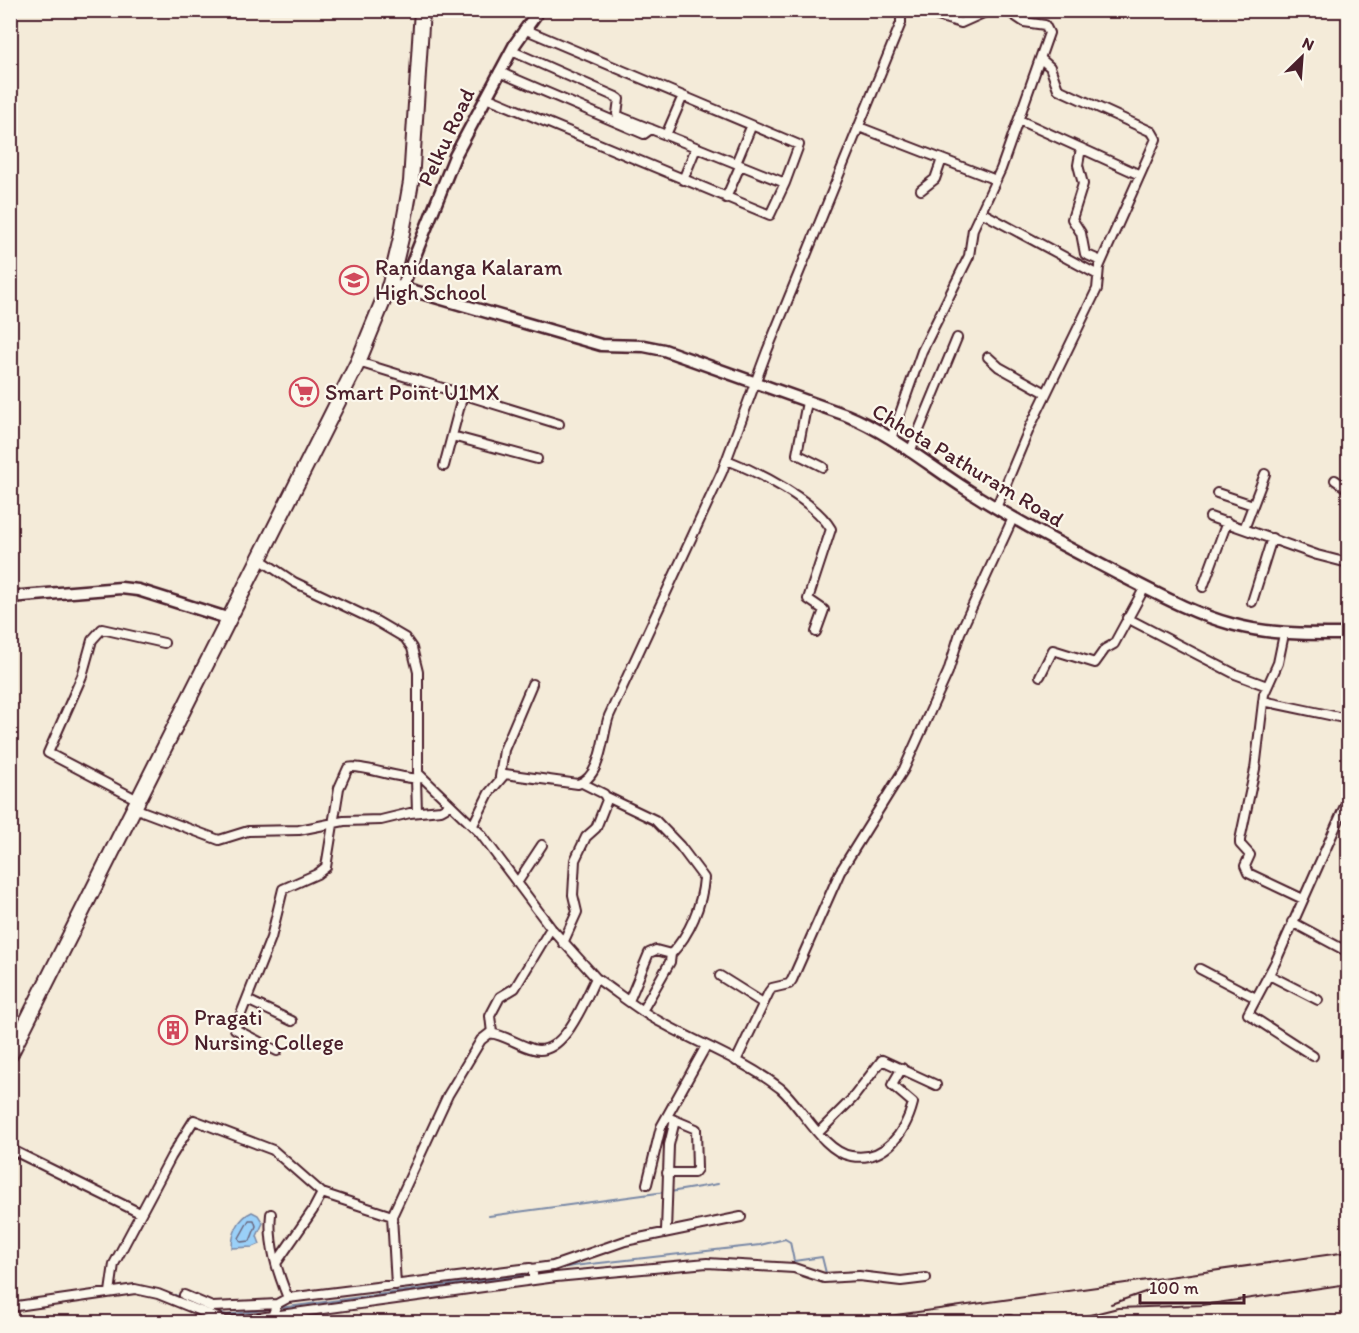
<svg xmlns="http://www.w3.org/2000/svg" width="1359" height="1333" font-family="Itim,sans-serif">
<rect width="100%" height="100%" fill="#f4ebd9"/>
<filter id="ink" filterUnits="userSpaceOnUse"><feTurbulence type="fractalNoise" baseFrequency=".0167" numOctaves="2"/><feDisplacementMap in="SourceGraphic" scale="12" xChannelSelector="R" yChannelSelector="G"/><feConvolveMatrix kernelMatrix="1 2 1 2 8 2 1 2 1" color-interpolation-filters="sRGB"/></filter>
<g filter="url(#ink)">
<path fill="#9ad0f8" stroke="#7a89a6" stroke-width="1.5" d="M 252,1212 L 258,1215 L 263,1223 L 257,1236 L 260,1244 L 253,1247 L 232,1248 C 232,1234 238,1218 252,1212 Z"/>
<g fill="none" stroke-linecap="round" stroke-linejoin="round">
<path stroke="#6a667d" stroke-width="1.5" d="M 249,1220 L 254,1220 L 256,1226 L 250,1241 L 241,1242 L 239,1238 Z"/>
<path stroke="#7a89a6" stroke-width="2" d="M 670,1192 L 718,1184
M 489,1216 L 665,1192
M 536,1273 L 573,1266 L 760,1245 L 785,1239 L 790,1242 L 794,1261 L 822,1257 L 826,1273
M 175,1295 L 203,1308
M 280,1308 L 531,1274
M 211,1312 L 227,1315 L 270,1309"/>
<g stroke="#4a1f2b" stroke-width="12">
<path id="minor" d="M 918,10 L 961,23 L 990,10
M 524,29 L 799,145 L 785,183
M 499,72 L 644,134 L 651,129
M 486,97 L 770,215 L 785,183 L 621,117 L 617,114 L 619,99 L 616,97 L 512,51
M 1019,120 L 1140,175
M 859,127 L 996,180
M 666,135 L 682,98
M 1081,148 L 1078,165 L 1083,184 L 1072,219 L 1081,233 L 1085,254 L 1101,261
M 736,163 L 751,127
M 683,180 L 696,148
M 921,190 L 935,179 L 942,159
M 726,198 L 740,166
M 981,212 L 1098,275
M 988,357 L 999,367 L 1046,393
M 358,362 L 559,424
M 807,402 L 797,454 L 823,467
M 452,436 L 537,459
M 891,439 L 922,351 L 969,256 L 973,229 L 1001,169 L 1049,33 L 1045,25 L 1024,22 L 1006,10
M 910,452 L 957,338
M 727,460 C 758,472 814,500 831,529 L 808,599 L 824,610 L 816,632
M 444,466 L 463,394
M 1335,480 L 1348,489
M 1217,493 L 1253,505
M 996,508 L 1030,427 L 1097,289 L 1099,267 L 1156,139 L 1152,132 L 1058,89 L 1050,67 L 1041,59
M 1210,517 L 1317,555 L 1348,563
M 1244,529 L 1265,474
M 258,558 L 294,582 L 376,621 L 405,638 L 412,648 L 418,672 L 418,773 L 480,833 L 551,928 L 596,978
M 1203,587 L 1227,522
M 1252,602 L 1272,538
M 1127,618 L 1235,674 L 1267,686
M 1284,634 L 1278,663 L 1264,694 L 1255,769 L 1240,840 L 1240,844 L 1250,855 L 1245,866 L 1248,873 L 1303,899
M 1040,676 L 1053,650 L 1095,663 L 1105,649 L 1114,644 L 1145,587
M 1263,701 L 1348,719
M 500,777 L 504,750 L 532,684
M 416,779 L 417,812
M 607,797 L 655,820 L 680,846 L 704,878 C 702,905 690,934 671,954 L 656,950 L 649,953 L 629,1001
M 138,800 L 48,753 L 82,676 L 92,640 L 102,629 L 164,643
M 134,808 L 219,840 L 248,831 L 299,830 L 344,821 L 381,820 L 410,813 L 441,810 L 450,805
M 473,825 L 489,793 L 505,774 L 578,784 C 602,777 602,735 609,716 L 722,472 L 767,351 L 901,23 L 901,10
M 517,883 L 542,845
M 1292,922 L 1348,952
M 563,943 L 577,912 L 573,895 L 575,860 L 586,837 L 596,828 L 607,800 L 604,794 L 582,783
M 1200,969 L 1254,997
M 1269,975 L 1318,1000
M 720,976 L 763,1003
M 247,1000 L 292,1021
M 642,1011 L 670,962 L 671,954
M 492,1033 L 490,1016 L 500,997 L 515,988 L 551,928
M 277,1051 L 235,1029 L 271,938 L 283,889 L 317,874 L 326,867 L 339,788 L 348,768 C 357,763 404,781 421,778
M 1313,1056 L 1248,1014 L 1276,961 L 1348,799
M 736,1061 L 769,992 L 772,988 L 789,984 L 792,980 L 840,872 L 904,769 L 948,672 L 960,633 L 1013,518
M 818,1133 L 852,1099 L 882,1060 L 936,1085
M 10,1149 L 140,1213
M 667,1173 L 694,1173 L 697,1169 L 696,1129 L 672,1119
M 647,1184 L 661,1127 L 706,1046
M 271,1214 C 268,1243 277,1271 288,1298
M 666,1231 L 669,1145 L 675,1120
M 277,1262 L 313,1210 L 322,1193
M 531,1269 L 553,1266 L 625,1241 L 741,1217
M 396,1285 L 392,1216 L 448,1095 L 481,1040 L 490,1033 C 505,1035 518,1045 533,1049 C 564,1058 585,999 596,978 C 618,993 640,1012 664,1024 C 702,1045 745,1061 780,1088 C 801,1105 823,1152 851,1156 C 884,1162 905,1134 913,1103 L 892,1085 L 902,1068
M 110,1292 L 114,1264 L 171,1157 L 194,1120 L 273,1150 L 322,1193 L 392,1216
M 184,1295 L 212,1307 L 277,1304
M 10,1307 L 135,1289 L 158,1294 L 225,1321 L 236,1321 L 556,1277 L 707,1263 L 794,1268 L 824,1278 L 859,1276 L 901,1281 L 926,1278
M 273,1314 L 277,1304 L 288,1298 L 530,1268 L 533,1271 L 533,1280
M 996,1322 L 1010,1320"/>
</g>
<g stroke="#4a1f2b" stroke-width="15">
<path id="tertiary" d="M 390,284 L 601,345 L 644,346 L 664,350 L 846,415 C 890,433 927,464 966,489 C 1015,521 1067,547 1118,574 C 1154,592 1191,613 1231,624 C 1270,635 1308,634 1348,634
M 402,288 L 455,156 L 515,44 L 539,10
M 10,597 L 121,588 L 138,590 L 227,618"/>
</g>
<g stroke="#4a1f2b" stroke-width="18">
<path id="trunk" d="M 10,1055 L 358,362 L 390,284 L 401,238 L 411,182 L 422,10"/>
</g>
<use href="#minor" stroke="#fbf7ec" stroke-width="8"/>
<use href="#tertiary" stroke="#fbf7ec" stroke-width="10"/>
<use href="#trunk" stroke="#fbf7ec" stroke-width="14"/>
<path stroke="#4a1f2b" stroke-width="2" d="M 1111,1304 L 1165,1285
M 813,1322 L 854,1317
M 846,1322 L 1348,1252
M 1062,1322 L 1118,1308 L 1203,1305 L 1348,1284"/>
</g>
</g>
<defs>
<g id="school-ring" transform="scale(1.5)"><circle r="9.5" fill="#fbf7ec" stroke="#d1495b" stroke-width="1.5"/><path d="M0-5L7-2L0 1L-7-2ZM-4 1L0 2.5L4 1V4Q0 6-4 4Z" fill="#d1495b"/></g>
<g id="supermarket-ring" transform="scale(1.5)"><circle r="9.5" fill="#fbf7ec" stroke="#d1495b" stroke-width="1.5"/><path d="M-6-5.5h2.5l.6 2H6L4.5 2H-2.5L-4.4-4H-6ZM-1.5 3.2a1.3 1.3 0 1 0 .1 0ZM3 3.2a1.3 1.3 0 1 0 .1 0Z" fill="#d1495b"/></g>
<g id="building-ring" transform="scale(1.5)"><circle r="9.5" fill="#fbf7ec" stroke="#d1495b" stroke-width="1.5"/><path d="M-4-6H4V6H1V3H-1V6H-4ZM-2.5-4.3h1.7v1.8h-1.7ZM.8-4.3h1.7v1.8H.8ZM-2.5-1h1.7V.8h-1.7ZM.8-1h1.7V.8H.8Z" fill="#d1495b"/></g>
</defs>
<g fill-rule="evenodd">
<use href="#school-ring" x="354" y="280"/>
<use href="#supermarket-ring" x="304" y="392"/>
<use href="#building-ring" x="173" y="1030"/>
</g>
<g text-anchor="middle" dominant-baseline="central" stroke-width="4.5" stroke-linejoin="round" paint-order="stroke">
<g font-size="22" fill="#4a1f2b" stroke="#fbf7ec">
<text transform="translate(446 137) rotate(-65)">Pelku Road</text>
<text transform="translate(968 465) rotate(31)">Chhota Pathuram Road</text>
</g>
<g font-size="22" fill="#4a1f2b" stroke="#fbf7ec" text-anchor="start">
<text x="375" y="267">Ranidanga Kalaram<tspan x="375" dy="25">High School</tspan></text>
<text x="325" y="392">Smart Point U1MX</text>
<text x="194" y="1017">Pragati<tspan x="194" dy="25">Nursing College</tspan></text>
</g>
</g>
<rect width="1359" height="1333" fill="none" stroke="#fbf7ec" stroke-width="36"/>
<rect x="18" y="18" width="1323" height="1297" fill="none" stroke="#4a1f2b" stroke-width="2" filter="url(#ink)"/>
<g transform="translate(1302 57) rotate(25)" stroke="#fbf7ec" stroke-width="4.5" paint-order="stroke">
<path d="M0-4.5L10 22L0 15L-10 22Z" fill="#4a1f2b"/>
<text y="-9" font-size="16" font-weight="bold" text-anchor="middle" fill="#4a1f2b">N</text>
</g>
<path d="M1140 1294v9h104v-9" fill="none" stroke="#4a1f2b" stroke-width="3"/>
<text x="1149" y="1294" font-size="18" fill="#4a1f2b" stroke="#fbf7ec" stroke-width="4.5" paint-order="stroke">100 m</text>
</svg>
